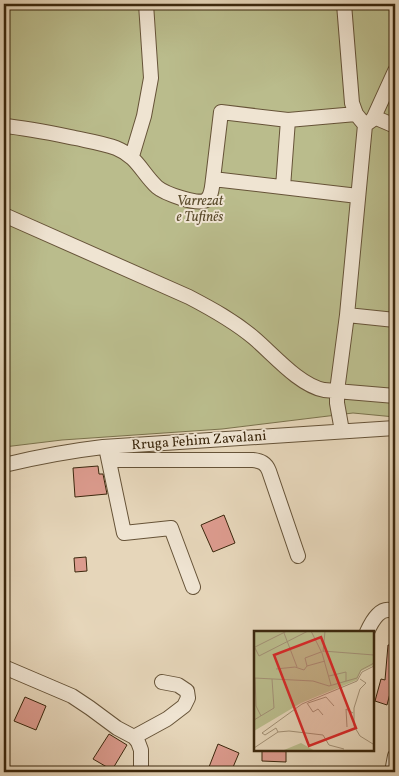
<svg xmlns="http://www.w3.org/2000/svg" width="399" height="776" font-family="Vollkorn,serif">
<rect width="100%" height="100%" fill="#e6d6ba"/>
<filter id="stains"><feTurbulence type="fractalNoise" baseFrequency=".004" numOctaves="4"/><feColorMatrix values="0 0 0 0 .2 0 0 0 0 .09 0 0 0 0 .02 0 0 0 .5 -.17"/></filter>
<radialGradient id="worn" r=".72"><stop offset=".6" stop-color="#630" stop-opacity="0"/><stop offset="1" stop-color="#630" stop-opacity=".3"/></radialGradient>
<path fill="#babc8c" stroke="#7a724c" d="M 4,4 L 395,4 L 395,417 L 353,413 L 222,429 L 62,440 L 4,447 Z"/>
<path fill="#dc9b8e" stroke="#3b270d" d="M 98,466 L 99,474 L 103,474 L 107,494 L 75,497 L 73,468 Z
M 224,515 L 235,543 L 213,552 L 201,525 Z
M 86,557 L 87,571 L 75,572 L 74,558 Z
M 388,645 L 395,645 L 395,674 L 387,705 L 375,701 L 381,679 L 385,680 Z
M 25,697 L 46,706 L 36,730 L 14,721 Z
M 109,734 L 127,745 L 112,770 L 93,759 Z
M 218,744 L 239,753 L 231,772 L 220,772 L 209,767 Z
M 262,750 L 286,750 L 286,762 L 262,761 Z"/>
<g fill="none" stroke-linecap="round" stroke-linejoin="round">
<g stroke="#665338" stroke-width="16">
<path id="minor" d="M 356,114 L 288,120 L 221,112 L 213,179 L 358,196
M 374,117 L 395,126
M 365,125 L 372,120 L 374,117 L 395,71
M 4,126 C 28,128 51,133 75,138 C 89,141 103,143 116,148 C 138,157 141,172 157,187 C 164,193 198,206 206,200 C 212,196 212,186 213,179
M 132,156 L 144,116 L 151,78 L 146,4
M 283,187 L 288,120
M 4,215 L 189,297 C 212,309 234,321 254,338 C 274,355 299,385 324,390 L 395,396
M 347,315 L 395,320
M 342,431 L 337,403 L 337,391 L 347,315 L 365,125 L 356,114 L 352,103 L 344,4
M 107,452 L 124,533 L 171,528 L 193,587
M 109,460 L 253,460 C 261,461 266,463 269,471 L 298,556
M 4,465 C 37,457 69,451 103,447 L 395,428
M 367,632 C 372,621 381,604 395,612
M 4,667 L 72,696 L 90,708 L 117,728 L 134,737 L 138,742 L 141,750 L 141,772
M 134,737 L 167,719 L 184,706 L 188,698 L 187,691 L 178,685 L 162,682
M 392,772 L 395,756"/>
</g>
<use href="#minor" stroke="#efe4d2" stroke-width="14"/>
</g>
<g text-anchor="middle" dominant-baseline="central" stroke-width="4" stroke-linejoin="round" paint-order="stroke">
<g font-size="14" font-style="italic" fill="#5b4c2d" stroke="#efe4d2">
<text x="200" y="201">Varrezat<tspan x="200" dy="16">e Tufinës</tspan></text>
</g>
<g font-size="14" fill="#3b270d" stroke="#efe4d2">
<text transform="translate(199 441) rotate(-4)">Rruga Fehim Zavalani</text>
</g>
</g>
<g transform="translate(254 631)">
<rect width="120" height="120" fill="#e6d6ba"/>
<path d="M 0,0 L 120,0 L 120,34 L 107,40 L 103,49 L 47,72 L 0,100 ZM 47,112 L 61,120 L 28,120 L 30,119 Z" fill="#babc8c"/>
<path fill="none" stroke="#a29075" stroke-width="1" d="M 57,0 L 68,22 L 77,54M 30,2 L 43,36M 0,15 L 5,25 L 54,0M 1,16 L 33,0M 69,20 L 120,24M 67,21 L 51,27 L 53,35 L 71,30M 69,21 L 71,0M 22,38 L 41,36 L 50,39 L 53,35M 75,45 L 92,41 L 92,50M 0,47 L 59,50 L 75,55 L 103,47 L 107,39 L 120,32M 1,47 L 2,75 L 7,85M 106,48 L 112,52 L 106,58 L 100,77 L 100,95 L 106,105 L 119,113M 53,72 L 59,81 L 64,78 L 69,84M 54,72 L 72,66 L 80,75M 0,89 L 20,77 L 18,48M 93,96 L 92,78 L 99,82M 24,101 L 22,97 L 11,104 L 8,102 L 48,73 L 103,50 L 108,41 L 120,35M 0,117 L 24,101 L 35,100 L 69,104 L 75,114 L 90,118"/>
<path fill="#d62828" fill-opacity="0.15" stroke="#d62828" stroke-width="2.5" d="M 67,6 L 102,97 L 55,115 L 20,24 Z"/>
<rect width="120" height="120" fill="none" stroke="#3b270d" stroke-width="2.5"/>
</g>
<rect width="399" height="776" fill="none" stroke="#e6d6ba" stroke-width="20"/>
<rect x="5" y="5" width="389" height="766" fill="none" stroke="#3b270d" stroke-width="2.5"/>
<rect x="10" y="10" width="379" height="756" fill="none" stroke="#3b270d"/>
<rect width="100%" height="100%" filter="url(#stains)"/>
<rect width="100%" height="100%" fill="url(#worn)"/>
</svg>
